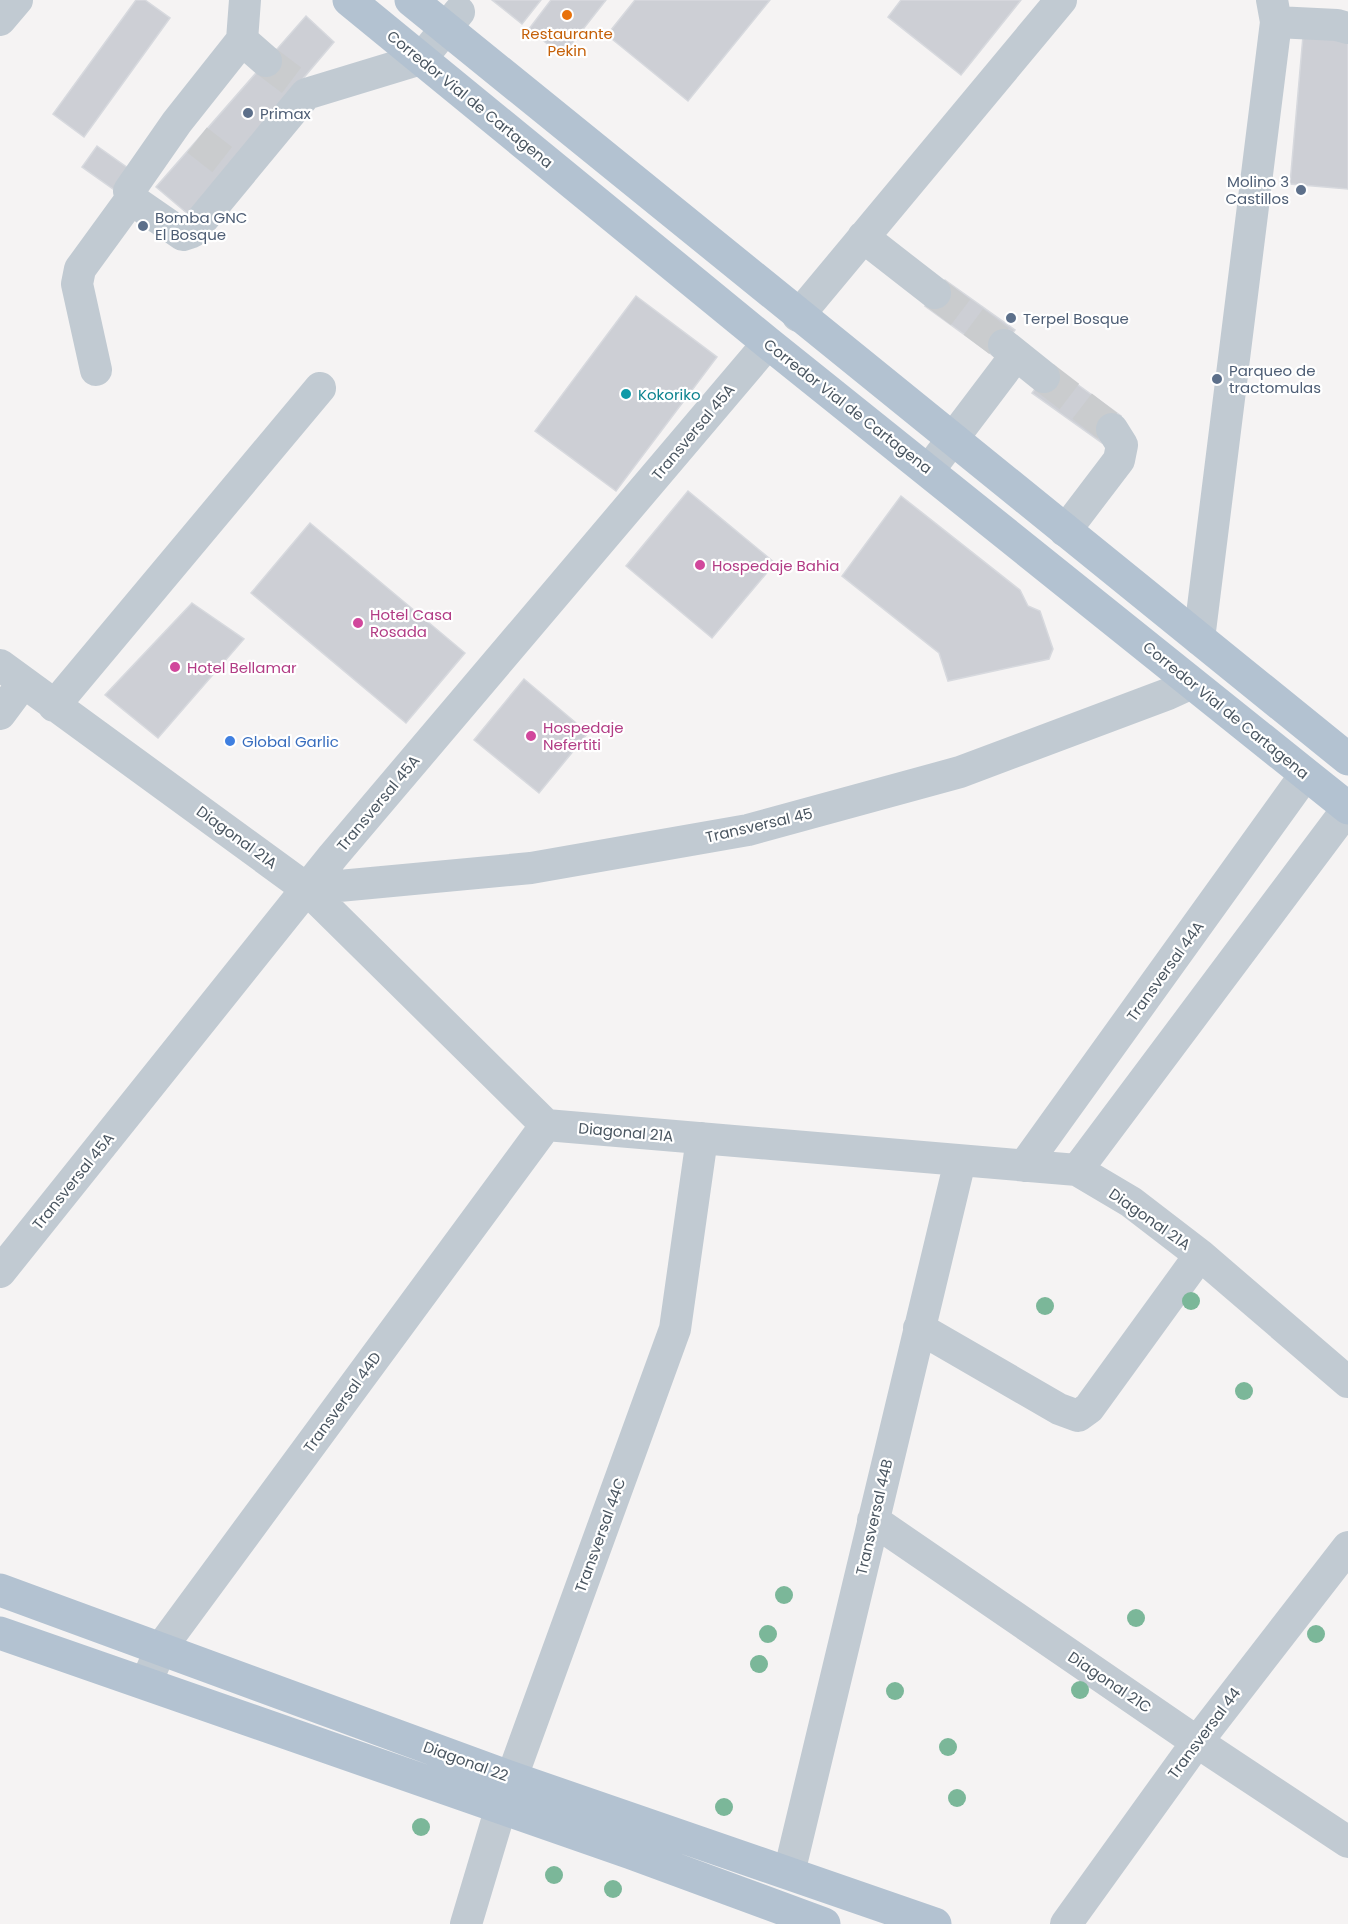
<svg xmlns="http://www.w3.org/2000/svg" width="1348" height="1924" font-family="Poppins,sans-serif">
<rect width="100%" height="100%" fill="#f5f3f3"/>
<path fill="#cdcfd5" stroke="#d7d9de" stroke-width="1.5" d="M 136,0 L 145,0 L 170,18 L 84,137 L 53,114 Z
M 492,0 L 541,0 L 522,24 Z
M 551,0 L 606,0 L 562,56 L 529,29 Z
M 635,0 L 770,0 L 688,101 L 607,35 Z
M 901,0 L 1021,0 L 961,75 L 888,17 Z
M 306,16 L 334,42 L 188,214 L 156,187 Z
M 1303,36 L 1348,39 L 1348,189 L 1290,184 Z
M 97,146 L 135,173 L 120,194 L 82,167 Z
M 945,280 L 1015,330 L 995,357 L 925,306 Z
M 636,296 L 717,357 L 616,491 L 535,431 Z
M 1052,366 L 1121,416 L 1102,443 L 1032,393 Z
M 688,491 L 775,563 L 712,638 L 626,566 Z
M 901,496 L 1020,590 L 1028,606 L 1040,611 L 1053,649 L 1049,659 L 948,681 L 939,653 L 842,576 Z
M 310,523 L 465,653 L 406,723 L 251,593 Z
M 192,603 L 244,639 L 158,738 L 105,695 Z
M 524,679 L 588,733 L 539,793 L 474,740 Z"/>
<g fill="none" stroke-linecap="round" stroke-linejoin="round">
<path stroke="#caccce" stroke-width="32" stroke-dasharray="32 16" stroke-linecap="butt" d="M 266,61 L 298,85
M 197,140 L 229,165
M 935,293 L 1004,345
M 1044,377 L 1112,429"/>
<path stroke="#c1cad2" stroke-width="32" d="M 245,0 L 242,40 L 177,122 L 129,191 L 131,199 L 183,235 L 192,232 L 306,94 L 421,59 L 459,12
M 0,20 L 17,0
M 1276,22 L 1337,25 L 1348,28
M 242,40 L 266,61
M 863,237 L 935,293
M 798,316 L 1061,0
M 1004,345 L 1044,377
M 96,370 L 77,284 L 80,269 L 131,199
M 929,470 L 1016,355
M 1065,531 L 1119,460 L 1122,445 L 1112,429
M 1199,639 L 1276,22 L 1272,0
M 0,665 L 307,889 L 546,1125 L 1077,1170 L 1131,1202 L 1200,1255 L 1348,1382
M 54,706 L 320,388
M 0,714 L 23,683
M 307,889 L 531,868 L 748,830 L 960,772 L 1168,694 L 1192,683
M 1024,1166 L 1305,775
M 1077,1170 L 1348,808
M 0,1272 L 333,856 L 768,343
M 919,1328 L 1059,1409 L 1078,1416 L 1089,1408 L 1200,1255
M 873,1520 L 1197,1742 L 1348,1842
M 146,1683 L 161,1648 L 546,1125
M 789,1873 L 960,1161
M 466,1924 L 501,1807 L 675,1329 L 702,1138
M 1066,1924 L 1197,1742 L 1348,1547"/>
<path stroke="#b3c2d1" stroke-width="33" d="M 349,0 L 768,343 L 1348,808
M 411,0 L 1348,759
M 0,1590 L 512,1778 L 935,1924
M 0,1633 L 631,1853 L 824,1924"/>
</g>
<g fill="#7bb799">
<circle cx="1191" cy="1301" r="9"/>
<circle cx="1045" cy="1306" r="9"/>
<circle cx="1244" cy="1391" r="9"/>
<circle cx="784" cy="1595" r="9"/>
<circle cx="1136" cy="1618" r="9"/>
<circle cx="768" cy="1634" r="9"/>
<circle cx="1316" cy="1634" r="9"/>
<circle cx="759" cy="1664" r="9"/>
<circle cx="1080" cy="1690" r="9"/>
<circle cx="895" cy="1691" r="9"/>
<circle cx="948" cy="1747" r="9"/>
<circle cx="957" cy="1798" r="9"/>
<circle cx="724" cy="1807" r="9"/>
<circle cx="421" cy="1827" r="9"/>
<circle cx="554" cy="1875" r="9"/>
<circle cx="613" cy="1889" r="9"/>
</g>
<circle fill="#e8710a" stroke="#fff" stroke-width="2" cx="567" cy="15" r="6"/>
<g fill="#5c6f8a" stroke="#fff" stroke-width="2">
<circle cx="248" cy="113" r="6"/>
<circle cx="1301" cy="190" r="6"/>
<circle cx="143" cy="226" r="6"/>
<circle cx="1011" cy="318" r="6"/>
<circle cx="1217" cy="379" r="6"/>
</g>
<circle fill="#0f9aa8" stroke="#fff" stroke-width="2" cx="626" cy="394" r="6"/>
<g fill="#d1479c" stroke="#fff" stroke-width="2">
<circle cx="700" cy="565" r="6"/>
<circle cx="358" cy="623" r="6"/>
<circle cx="175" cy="667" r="6"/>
<circle cx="531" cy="736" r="6"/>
</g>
<circle fill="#3f7fe0" stroke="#fff" stroke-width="2" cx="230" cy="741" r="6"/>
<g text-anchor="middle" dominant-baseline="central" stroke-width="4.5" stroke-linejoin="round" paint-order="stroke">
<g font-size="15" fill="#c56008" stroke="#fff">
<text x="567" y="33">Restaurante<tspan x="567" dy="17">Pekin</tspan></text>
</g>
<g font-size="15" fill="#4a5661" stroke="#fff">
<text transform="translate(470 99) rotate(39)">Corredor Vial de Cartagena</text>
<text transform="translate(848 406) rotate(38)">Corredor Vial de Cartagena</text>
<text transform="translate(693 432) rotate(-50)">Transversal 45A</text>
<text transform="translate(1226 710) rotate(39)">Corredor Vial de Cartagena</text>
<text transform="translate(378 803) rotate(-50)">Transversal 45A</text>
<text transform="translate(759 825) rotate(-13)">Transversal 45</text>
<text transform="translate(237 837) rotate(36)">Diagonal 21A</text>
<text transform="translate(1165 971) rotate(-54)">Transversal 44A</text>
<text transform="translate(626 1132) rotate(5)">Diagonal 21A</text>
<text transform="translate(73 1181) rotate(-51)">Transversal 45A</text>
<text transform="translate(1150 1219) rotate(35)">Diagonal 21A</text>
<text transform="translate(342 1402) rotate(-54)">Transversal 44D</text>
<text transform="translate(874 1517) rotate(-77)">Transversal 44B</text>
<text transform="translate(600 1535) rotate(-70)">Transversal 44C</text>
<text transform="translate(1110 1682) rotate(34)">Diagonal 21C</text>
<text transform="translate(1204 1733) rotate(-53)">Transversal 44</text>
<text transform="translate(466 1761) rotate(20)">Diagonal 22</text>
</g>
<g font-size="15" fill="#4e5e75" stroke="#fff" text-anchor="start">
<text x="260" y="113">Primax</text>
<text x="1289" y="181" text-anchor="end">Molino 3<tspan x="1289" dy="17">Castillos</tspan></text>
<text x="155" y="217">Bomba GNC<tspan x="155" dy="17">El Bosque</tspan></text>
<text x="1023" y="318">Terpel Bosque</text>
<text x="1229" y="370">Parqueo de<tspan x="1229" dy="17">tractomulas</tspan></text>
</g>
<g font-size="15" fill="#0d838f" stroke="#fff" text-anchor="start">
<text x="638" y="394">Kokoriko</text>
</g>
<g font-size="15" fill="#b23c85" stroke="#fff" text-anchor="start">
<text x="712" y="565">Hospedaje Bahia</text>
<text x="370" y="614">Hotel Casa<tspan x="370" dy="17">Rosada</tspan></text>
<text x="187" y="667">Hotel Bellamar</text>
<text x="543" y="727">Hospedaje<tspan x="543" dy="17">Nefertiti</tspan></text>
</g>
<g font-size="15" fill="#366cbe" stroke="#fff" text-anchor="start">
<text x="242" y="741">Global Garlic</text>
</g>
</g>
</svg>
